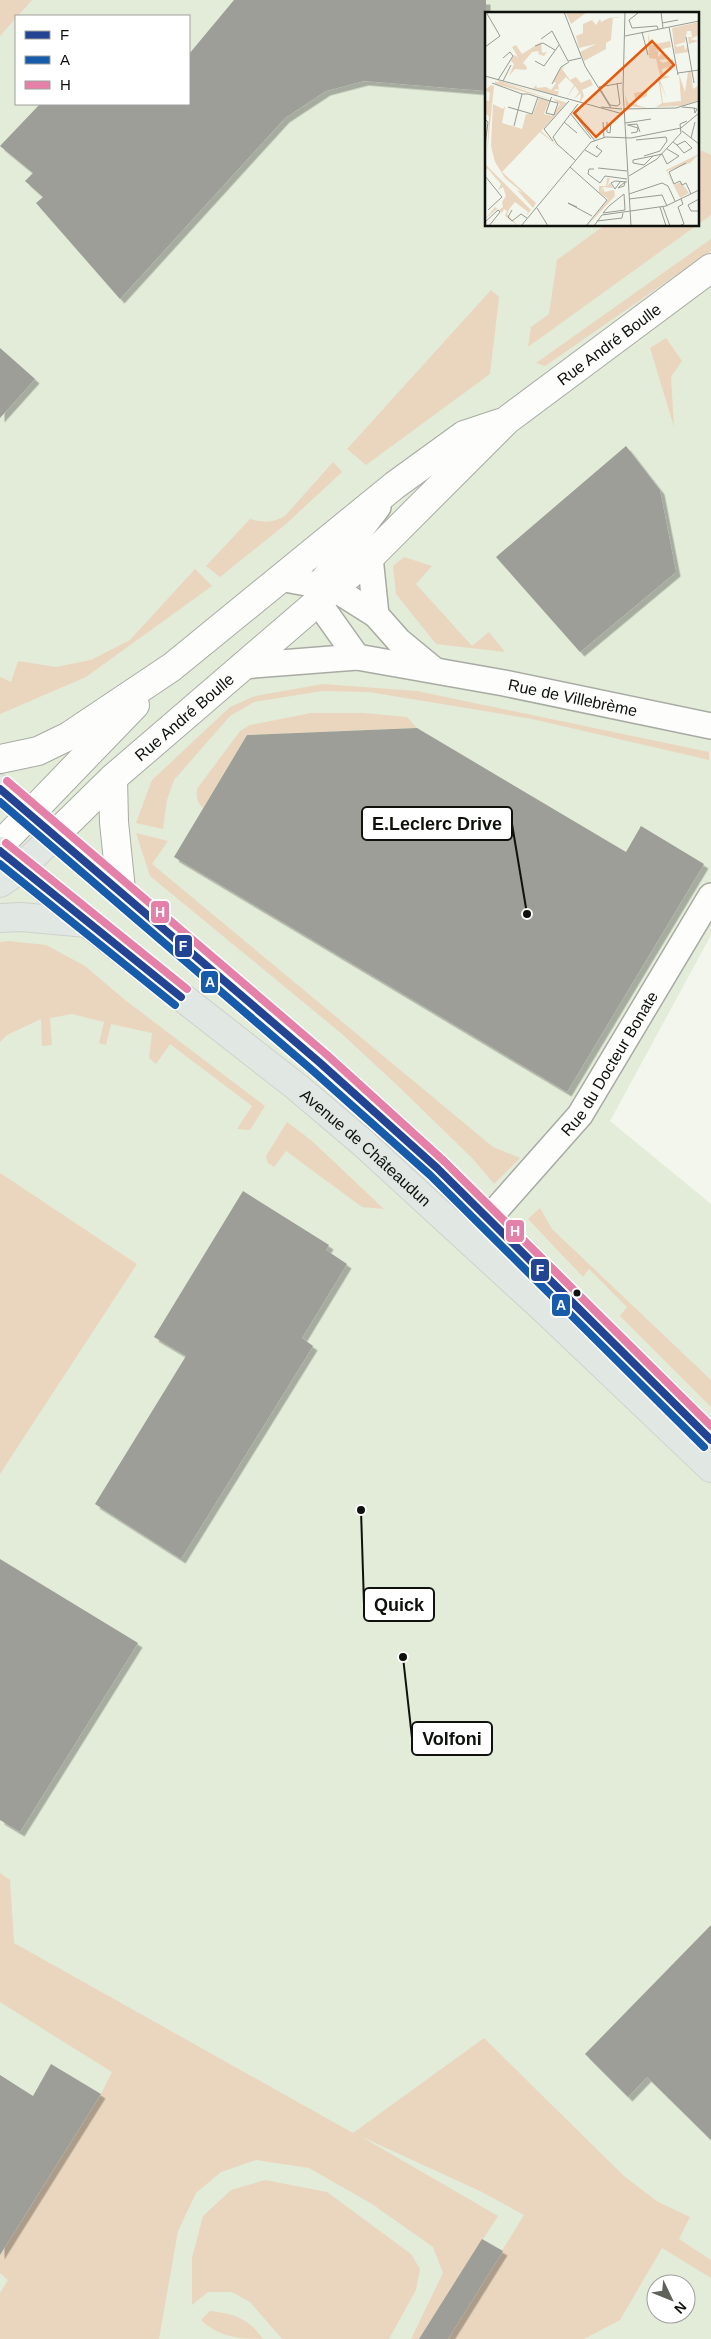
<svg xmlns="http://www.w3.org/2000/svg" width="711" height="2339" font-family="Helvetica,sans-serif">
<defs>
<filter id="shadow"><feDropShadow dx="4.5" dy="4.5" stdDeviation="0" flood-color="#0004"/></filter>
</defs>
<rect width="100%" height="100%" fill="#f2f6ec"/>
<path fill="#e3ebd9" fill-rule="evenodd" d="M 0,0 L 711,0 L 711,935 L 610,1121 L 711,1204 L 711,2339 L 0,2339 ZM 486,14 L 697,14 L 697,225 L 486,225 ZM 16,16 L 189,16 L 189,104 L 16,104 ZM 656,2284 L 686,2284 L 686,2314 L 656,2314 Z"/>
<path fill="#ead6be" d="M 0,0 L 32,0 L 0,36 Z
M 697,151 L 702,151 L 711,155 L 711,215 L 528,347 L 531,327 L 549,314 L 557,260 L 605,225 L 697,225 Z
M 711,239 L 711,251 L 545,366 L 536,363 Z
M 491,290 L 499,297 L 490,374 L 366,465 L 347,449 Z
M 666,338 L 682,361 L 671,377 L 674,427 L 650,348 Z
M 333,462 L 342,472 L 286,524 L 220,577 L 206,566 L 250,519 C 264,523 272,523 285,516 Z
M 404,557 L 432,566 L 416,584 L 472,646 L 489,632 L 505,652 L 436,644 L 396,594 L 393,566 Z
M 195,569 L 212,586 L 86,677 L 0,714 L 0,677 L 11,682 L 18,661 L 56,667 L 91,660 L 130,640 Z
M 323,684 L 417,691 L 709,752 L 709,760 L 532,719 L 369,692 L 322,691 L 254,702 L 230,716 L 174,780 L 167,800 L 163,829 L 136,823 L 152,780 L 230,707 L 255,696 Z
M 311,713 L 363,713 L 407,717 L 417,728 L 247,735 L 203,808 C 197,802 196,798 197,789 L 240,731 L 250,725 Z
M 136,833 L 168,841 L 152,864 L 493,1147 L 520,1158 L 494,1184 L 472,1158 L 397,1085 L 342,1034 L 150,876 Z
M 8,941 L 46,945 L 85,966 L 125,1000 L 265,1106 L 250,1130 L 237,1129 L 252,1106 L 170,1044 L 156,1064 L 149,1058 L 152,1033 L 111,1024 L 106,1045 L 99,1043 L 104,1022 L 72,1014 L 50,1018 L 52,1045 L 42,1046 L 41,1019 L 7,1035 L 0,1042 L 0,942 Z
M 287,1122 L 312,1141 L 384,1209 L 362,1207 L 286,1151 L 274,1167 L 268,1163 L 266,1156 Z
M 0,1173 L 137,1264 L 0,1474 Z
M 540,1208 L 552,1229 L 711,1380 L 711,1407 L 620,1316 L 627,1307 L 589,1269 L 583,1277 L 528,1219 Z
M 0,1873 L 10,1880 L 14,1943 L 353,2133 L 484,2038 L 624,2176 L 658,2202 L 690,2217 L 679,2239 L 711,2260 L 711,2278 L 662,2248 L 620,2320 L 584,2339 L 448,2339 L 524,2215 L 480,2191 L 360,2136 L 498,2216 L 419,2339 L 411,2339 L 443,2273 L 433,2247 L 372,2204 L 309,2168 L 256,2160 L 221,2172 L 196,2193 L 178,2231 L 159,2339 L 0,2339 L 0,2293 L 8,2280 L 0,2273 L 0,2255 L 101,2094 L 112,2072 L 0,2002 Z
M 265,2180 L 327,2192 L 411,2254 L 420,2269 L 416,2290 L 389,2339 L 282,2339 L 250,2302 L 232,2292 L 208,2292 L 192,2305 L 192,2258 L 203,2216 L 231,2190 Z
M 210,2311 C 235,2314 248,2318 263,2339 C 240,2339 218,2337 201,2320 Z"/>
<path fill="#9d9e97" filter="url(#shadow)" d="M 234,0 L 486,0 L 486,91 L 364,81 L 326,91 L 285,118 L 120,299 L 36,203 L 43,197 L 25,181 L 33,173 L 0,146 L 40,104 L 189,104 L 189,54 Z
M 0,348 L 35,379 L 0,418 Z
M 626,446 L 660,490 L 676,572 L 580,652 L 496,557 Z
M 417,728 L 626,852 L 641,826 L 704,864 L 567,1092 L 174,857 L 247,735 Z
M 243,1191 L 329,1245 L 326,1250 L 347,1264 L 302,1338 L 313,1346 L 181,1559 L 95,1504 L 186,1356 L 154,1337 Z
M 0,1559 L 138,1643 L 20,1832 L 0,1820 Z
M 711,1925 L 711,2140 L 647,2077 L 628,2097 L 585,2054 Z
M 51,2064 L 101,2094 L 0,2255 L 0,2075 L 33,2096 Z
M 482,2239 L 503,2251 L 448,2339 L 419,2339 Z"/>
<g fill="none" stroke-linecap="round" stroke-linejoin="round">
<g stroke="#a8aba3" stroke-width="28">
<g id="minor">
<path d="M 370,557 L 376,615 L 399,641 L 433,669"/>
<path d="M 280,578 L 333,588 L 376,615"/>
<path d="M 357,657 L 318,602 L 318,586 L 378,507"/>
<path id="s1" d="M 242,666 L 357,657 L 504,683 L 711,726"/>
<path id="s2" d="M 488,1219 L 580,1115 L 711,896"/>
</g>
</g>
<g stroke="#a8aba3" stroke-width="30">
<g id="tertiary">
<path d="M 0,759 L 38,751 L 69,736 L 172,667 L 395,485 L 464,435 L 500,423"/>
<path d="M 113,778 L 114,822 L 121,890"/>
<path id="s3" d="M 55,835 L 113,778 L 370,557 L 507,420 L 711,268"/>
<path d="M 0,845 L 135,705"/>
</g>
</g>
<g stroke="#cfd1cc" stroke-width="30">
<g id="primary">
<path d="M 0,789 L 319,1062 L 437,1168 L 711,1440"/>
<path id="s4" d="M 0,851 L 87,923 L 297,1087 L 363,1143 L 545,1310 L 711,1468"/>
<path d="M 0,883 L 21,868 L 55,835"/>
<path d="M 0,918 L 21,917 L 87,923"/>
</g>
</g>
<use href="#minor" stroke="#fdfefc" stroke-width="25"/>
<use href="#tertiary" stroke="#fdfefc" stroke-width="28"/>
<use href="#primary" stroke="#e1e7e2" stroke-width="28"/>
<g stroke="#fff" stroke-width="11">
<path id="bus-1" d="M 0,789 L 319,1062 L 437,1168 L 711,1440
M 0,851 L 181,997"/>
</g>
<g stroke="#fff" stroke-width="11">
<path id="bus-2" d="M 0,802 L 312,1070 L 430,1175 L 704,1447
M 0,864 L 175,1005"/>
</g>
<g stroke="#fff" stroke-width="11">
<path id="bus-3" d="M 7,781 L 326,1054 L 444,1161 L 711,1426
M 6,843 L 187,989"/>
</g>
<use href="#bus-1" stroke="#234393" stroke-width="8"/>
<use href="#bus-2" stroke="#175bab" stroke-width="8"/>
<use href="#bus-3" stroke="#e580a9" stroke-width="8"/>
</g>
<circle fill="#0f120c" stroke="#fff" stroke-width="2" cx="577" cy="1293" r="4.5"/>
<g text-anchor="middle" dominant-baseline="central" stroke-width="5" stroke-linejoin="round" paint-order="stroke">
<g font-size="16" fill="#0f120c" stroke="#fff">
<text stroke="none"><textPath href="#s3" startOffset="741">Rue André Boulle</textPath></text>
<text stroke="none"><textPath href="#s1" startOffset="335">Rue de Villebrème</textPath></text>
<text stroke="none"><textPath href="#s3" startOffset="175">Rue André Boulle</textPath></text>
<text stroke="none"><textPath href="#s2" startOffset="198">Rue du Docteur Bonate</textPath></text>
<text stroke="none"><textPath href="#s4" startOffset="471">Avenue de Châteaudun</textPath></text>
</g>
</g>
<g transform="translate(485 12)">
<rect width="214" height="214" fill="#f2f6ec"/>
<path d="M 102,0 L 86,12 L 81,1 L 82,0 ZM 128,5 L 126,28 L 121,31 L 121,37 L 99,49 L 95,40 L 111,32 L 94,36 L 91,24 L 98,21 L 98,12 L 107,8 L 111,13 L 115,7 L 116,10 L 124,6 L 132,5 L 135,6 ZM 214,10 L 214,23 L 205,27 L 213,29 L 204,32 L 203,25 L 207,25 L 206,19 L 202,19 L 200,30 L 190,33 L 192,35 L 199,33 L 200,38 L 203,34 L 203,40 L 190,42 L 187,16 ZM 163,21 L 166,33 L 185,29 L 186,35 L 169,39 L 179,38 L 173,40 L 173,45 L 179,39 L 182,47 L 174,48 L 178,51 L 188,47 L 191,59 L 188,54 L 177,57 L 178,63 L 185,65 L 175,68 L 182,87 L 175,71 L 178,91 L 196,89 L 194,62 L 200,80 L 203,60 L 206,60 L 208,77 L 214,73 L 214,88 L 197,94 L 171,95 L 177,91 L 173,66 L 175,64 L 171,47 L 164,46 ZM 56,30 L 57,41 L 62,40 L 59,44 L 53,42 L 54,39 L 47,40 L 38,51 L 42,55 L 41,58 L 30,57 L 24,64 L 29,52 L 26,49 L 29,43 L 33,45 L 27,35 L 31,33 L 37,42 ZM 80,54 L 77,57 L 85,68 L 91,65 L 96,71 L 105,67 L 108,73 L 97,78 L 99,84 L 95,91 L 96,81 L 89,87 L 94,80 L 90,74 L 81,87 L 89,73 L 81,65 L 73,73 L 74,78 L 71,77 L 69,79 L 74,79 L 72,84 L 48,77 L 51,73 L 52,76 L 61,75 L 66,78 L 71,71 L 68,69 L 76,56 ZM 12,68 L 64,84 L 18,71 L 65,87 L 10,72 L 10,69 L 15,71 ZM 6,73 L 9,74 L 2,142 L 4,104 L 0,101 L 0,88 L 4,89 L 5,81 L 0,78 ZM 162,79 L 162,84 L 151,89 L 152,93 L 162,96 L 141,94 L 140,82 L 143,91 L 151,92 L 149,81 ZM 54,86 L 64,89 L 59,102 L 67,104 L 75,92 L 67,86 L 82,91 L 56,119 L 77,138 L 55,120 L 17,160 L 51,191 L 48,196 L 32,178 L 38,181 L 20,166 L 10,150 L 6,134 L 8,92 L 18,97 L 19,95 L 20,95 L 17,111 L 37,117 L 41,102 L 48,102 ZM 214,142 L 205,151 L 182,159 L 189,173 L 196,170 L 204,181 L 195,186 L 181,158 ZM 0,152 L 46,198 L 41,204 L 43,200 L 30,190 L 25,196 L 22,202 L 33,214 L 20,204 L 22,199 L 19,197 L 17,201 L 12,197 L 0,207 L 10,195 L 14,198 L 18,195 L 17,190 L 21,184 L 18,175 L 13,178 L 16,172 L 3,157 L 0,158 ZM 122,166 L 125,166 L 122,174 L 125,171 L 128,176 L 118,175 L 115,180 L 119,176 L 119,180 L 129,178 L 130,184 L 102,214 L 123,187 L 114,180 L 114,174 L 121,174 Z" fill="#ead6be"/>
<path fill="none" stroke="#979b92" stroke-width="1" d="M 79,0 L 100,54 L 126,96M 140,0 L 138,78 L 146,214M 176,0 L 178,16M 153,1 L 144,8 L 147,16 L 172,14 L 173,17M 177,11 L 193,8M 184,15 L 193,63M 157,20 L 163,43M 140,24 L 214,9M 201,25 L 209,71M 56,27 L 67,19 L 83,49 L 96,46M 50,34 L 58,31 L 70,38M 0,35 L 15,24 L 1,0M 50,49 L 59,54 L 74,33M 193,61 L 214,58M 0,64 L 138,102M 13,68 L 28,44 L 25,40 L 18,46M 18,69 L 26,53M 7,71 L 37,82 L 29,114M 67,72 L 76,55 L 84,50M 114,75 L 125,93 L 132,94 L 135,92 L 132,71M 114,75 L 137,71M 37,82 L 43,82 L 65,89 L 73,91 L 69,103 L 61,101 L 66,86 L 67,85M 97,93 L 90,103 L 110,129M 23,95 L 47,102 L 53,85M 116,95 L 137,97M 197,95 L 209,96 L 210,101 L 212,97 L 209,96M 138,97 L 191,96 L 214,89M 85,101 L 106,127M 0,107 L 3,110 L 0,134M 79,110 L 92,121M 118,110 L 119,126M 122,110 L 122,120 L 125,121 L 126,110M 140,111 L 166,107M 142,113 L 152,112 L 155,120M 143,113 L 153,116 L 152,120 L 146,121M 197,119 L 214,132M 206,126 L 210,110M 151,128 L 181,125 L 182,129 L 175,139 L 159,144M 68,129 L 59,117 L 84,89M 188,130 L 192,133 L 200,129 L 207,136 L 199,141 L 192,133M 100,138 L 112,145 L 117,139 L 111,135 L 113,133M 168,144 L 159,153 L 148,151 L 148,148 L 173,143 L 177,142 L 182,152 L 194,144 L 182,137M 90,148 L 72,132 L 68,125 L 93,92M 201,151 L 184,160 L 189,172 L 195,169 L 197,173 L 201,171 L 206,182M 85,155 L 122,188 L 101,214M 113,156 L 142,159M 109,157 L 104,157 L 103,162 L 115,171 L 120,164 L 142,167M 0,164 L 17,185 L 3,198M 144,164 L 172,147 L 196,121 L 195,112 L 202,109M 135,170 L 130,177 L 126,171 L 130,169 L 142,170M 140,170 L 139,174 L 133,176 L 134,175 ZM 139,182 L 140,198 L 118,201 L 124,194 ZM 144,182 L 177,171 L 183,174 L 190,189M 144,187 L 177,183 L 182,194M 214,187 L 203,193 L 206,199 L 214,199M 92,195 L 83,191 L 107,204M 175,195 L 181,214M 178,195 L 185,214M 52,196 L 63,214M 27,198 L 23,205 L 27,209 L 36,202 L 42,206M 112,209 L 137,206 L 138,201M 0,210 L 13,198 L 15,200 L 4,214M 36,214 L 106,130 L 121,125 L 146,126 L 196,116 L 214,101M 109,214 L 117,203 L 181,194 L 214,178M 194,214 L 199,212 L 193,195 L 198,192 L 196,187"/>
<path fill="#e8590c" fill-opacity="0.15" stroke="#e8590c" stroke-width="2.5" d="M 167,29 L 189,53 L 111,125 L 89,101 Z"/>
<rect width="214" height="214" fill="none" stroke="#0f120c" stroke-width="2.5"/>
</g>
<path fill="none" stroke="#0f120c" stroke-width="2" d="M527 914L512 824M361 1510L364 1604M403 1657L412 1738"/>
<g fill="#0f120c" stroke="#fff" stroke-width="2">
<circle cx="527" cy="914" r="5"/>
<circle cx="361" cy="1510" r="5"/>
<circle cx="403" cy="1657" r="5"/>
</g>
<g fill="#fff" stroke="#0f120c" stroke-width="2">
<rect x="362" y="807" width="150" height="33" rx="5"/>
<rect x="364" y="1588" width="70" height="33" rx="5"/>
<rect x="412" y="1722" width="80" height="33" rx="5"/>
</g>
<g font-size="18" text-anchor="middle" font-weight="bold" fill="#0f120c">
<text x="437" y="830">E.Leclerc Drive</text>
<text x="399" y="1611">Quick</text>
<text x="452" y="1745">Volfoni</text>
</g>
<g stroke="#fff" stroke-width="2">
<rect x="150" y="900" width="20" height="24" rx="5" fill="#e580a9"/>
<rect x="174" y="934" width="19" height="24" rx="5" fill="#234393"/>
<rect x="200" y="970" width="19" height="24" rx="5" fill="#175bab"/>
<rect x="505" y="1219" width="20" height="24" rx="5" fill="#e580a9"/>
<rect x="530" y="1258" width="20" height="24" rx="5" fill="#234393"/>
<rect x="551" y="1293" width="20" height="24" rx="5" fill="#175bab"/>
</g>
<g font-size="14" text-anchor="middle" font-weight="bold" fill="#fff">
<text x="160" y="917">H</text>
<text x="183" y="951">F</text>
<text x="210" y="987">A</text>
<text x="515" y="1236">H</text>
<text x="540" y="1275">F</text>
<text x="561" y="1310">A</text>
</g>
<rect x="15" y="15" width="175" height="90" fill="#ffffff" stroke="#9fa09e"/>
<rect x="25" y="31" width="25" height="8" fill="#234393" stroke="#9fa09e"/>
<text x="60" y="40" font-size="15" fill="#0f120c">F</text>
<rect x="25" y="56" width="25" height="8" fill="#175bab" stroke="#9fa09e"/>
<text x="60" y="65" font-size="15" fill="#0f120c">A</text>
<rect x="25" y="81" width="25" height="8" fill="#e580a9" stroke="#9fa09e"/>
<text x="60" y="90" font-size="15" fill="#0f120c">H</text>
<g transform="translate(671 2299) rotate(133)"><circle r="24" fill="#ffffff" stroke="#9fa09e"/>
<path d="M0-4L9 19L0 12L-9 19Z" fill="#5e625a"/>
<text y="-8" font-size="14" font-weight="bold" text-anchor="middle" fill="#0f120c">N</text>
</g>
</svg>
